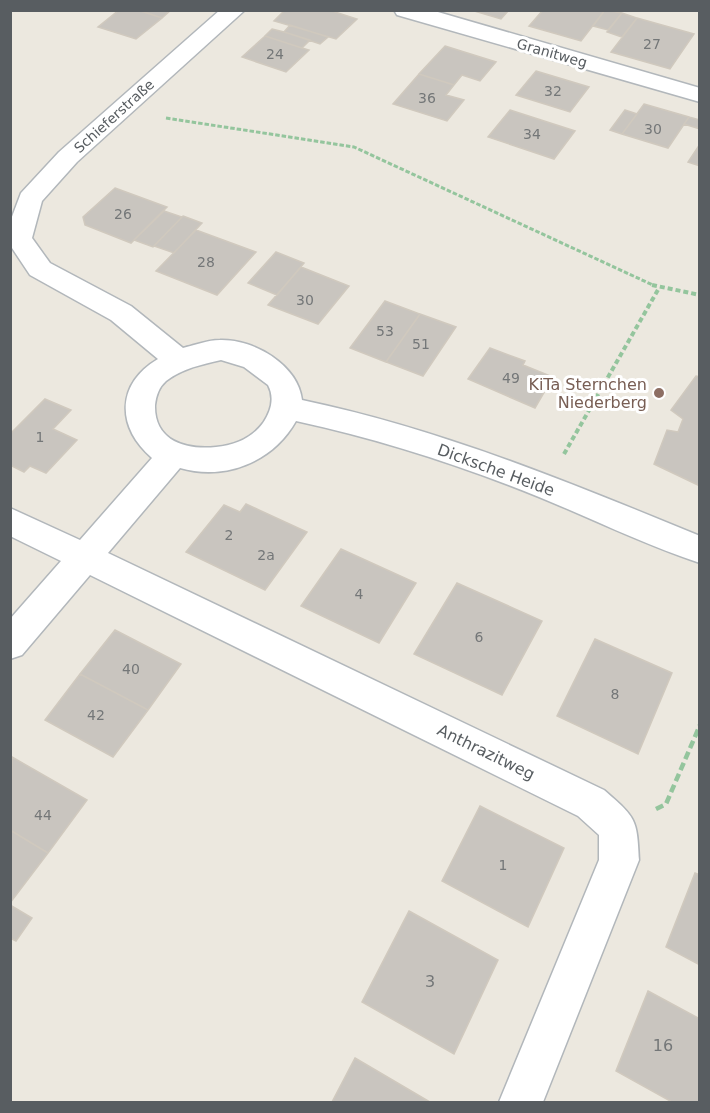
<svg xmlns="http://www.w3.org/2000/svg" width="710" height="1113" font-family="'DejaVu Sans',sans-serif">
<rect width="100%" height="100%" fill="#ece8df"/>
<path fill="#c9c5bf" stroke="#d0c9be" stroke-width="1.5" d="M 119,10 L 138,10 L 162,18 L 136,39 L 98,27 Z
M 138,10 L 171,10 L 162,18 Z
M 285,10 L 329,10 L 357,19 L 336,39 L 274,21 Z
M 471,10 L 509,10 L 501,19 Z
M 543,10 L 605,10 L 581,41 L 529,26 Z
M 605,10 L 622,13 L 608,30 L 593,26 Z
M 622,13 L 637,18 L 622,37 L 607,32 Z
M 637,18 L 694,34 L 670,69 L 611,52 Z
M 290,25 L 328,37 L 320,44 L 284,32 Z
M 272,29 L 284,32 L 310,40 L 302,48 L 265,36 Z
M 265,36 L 302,48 L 309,50 L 286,72 L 242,57 Z
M 445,46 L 496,62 L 480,81 L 462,75 L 454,85 L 419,74 Z
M 536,71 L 589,87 L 570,112 L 516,95 Z
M 419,74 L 454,85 L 446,95 L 464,100 L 447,121 L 393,104 Z
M 644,104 L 689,117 L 668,148 L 622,134 Z
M 510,110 L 575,131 L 554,159 L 488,137 Z
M 625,110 L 637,114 L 622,134 L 610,130 Z
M 689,117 L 700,120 L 700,129 L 684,124 Z
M 700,144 L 700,166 L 688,162 Z
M 115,188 L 167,207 L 131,243 L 85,225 L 83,217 Z
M 164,211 L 182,217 L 153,247 L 134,240 Z
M 183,216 L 202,223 L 174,253 L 154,246 Z
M 196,230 L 256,252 L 217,295 L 156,271 Z
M 276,252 L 304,263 L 277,295 L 248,283 Z
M 301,267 L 349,286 L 318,324 L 268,305 Z
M 385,301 L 420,314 L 386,362 L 350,348 Z
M 420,314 L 456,327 L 423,376 L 386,362 Z
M 490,348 L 525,361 L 523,365 L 553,377 L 535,408 L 468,379 Z
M 696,376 L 700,377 L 700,486 L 654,464 L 667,430 L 678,432 L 683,419 L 671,410 Z
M 45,399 L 71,410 L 53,429 L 77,440 L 46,473 L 30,466 L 24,472 L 10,465 L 10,434 Z
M 246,504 L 307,532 L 265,590 L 186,552 L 224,505 L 240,512 Z
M 341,549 L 416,583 L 379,643 L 301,606 Z
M 457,583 L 542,621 L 502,695 L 414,654 Z
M 115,630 L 181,664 L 148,710 L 80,674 Z
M 595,639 L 672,673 L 638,754 L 557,716 Z
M 80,674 L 148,710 L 113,757 L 45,720 Z
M 12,757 L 87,800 L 48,853 L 10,830 Z
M 480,806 L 564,848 L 528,927 L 442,881 Z
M 10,830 L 48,853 L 10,903 Z
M 695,873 L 700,875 L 700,965 L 666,947 Z
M 10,905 L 32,918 L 16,941 L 10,938 Z
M 409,911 L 498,960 L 454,1054 L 362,1002 Z
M 648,991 L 700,1019 L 700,1102 L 672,1102 L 616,1071 Z
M 355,1058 L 430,1102 L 332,1102 Z"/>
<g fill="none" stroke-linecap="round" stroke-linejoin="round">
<g stroke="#b2b7bb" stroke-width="3">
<path id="minor" d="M 220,10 L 245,10 L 77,162 L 42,201 L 32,238 L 50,263 L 131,306 L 183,348 C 195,345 208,340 220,340 C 254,339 298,365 302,400 C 440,429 569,482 700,536 L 700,563 C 645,545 593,519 539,497 C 460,465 379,439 296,421 C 273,462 225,481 180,468 L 108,553 L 604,790 C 636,818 637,818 639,860 L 543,1102 L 499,1102 L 599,860 L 599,835 L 578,816 L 90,575 L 22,655 L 10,659 L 10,619 L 61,561 L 10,536 L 10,508 L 80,540 L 152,458 C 116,427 116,384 158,359 L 111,320 L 30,275 L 10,245 L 10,222 L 21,193 L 59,152 ZM 221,360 L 244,367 L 268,385 C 275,398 271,411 263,423 C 251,439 235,445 216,447 C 186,450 154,441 155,405 C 156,396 159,387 166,381 C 183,368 201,365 221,360 Z
M 394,10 L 431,10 L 700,88 L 700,102 L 397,15 Z"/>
</g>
<path stroke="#94c59d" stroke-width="3" stroke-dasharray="4.5 2" stroke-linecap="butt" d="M 166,118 L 354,147 L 655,286"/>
<path stroke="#94c59d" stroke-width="4" stroke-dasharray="5 3" stroke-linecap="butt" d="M 652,285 L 700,295
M 564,454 L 659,288"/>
<path stroke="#94c59d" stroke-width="4.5" stroke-dasharray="8 4" stroke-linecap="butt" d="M 656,809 L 666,804 L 700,725"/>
<use href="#minor" fill="#fff" fill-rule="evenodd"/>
</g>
<circle fill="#8d6e63" stroke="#fff" stroke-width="2" cx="659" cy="393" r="6"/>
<g text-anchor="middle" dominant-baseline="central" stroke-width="6" stroke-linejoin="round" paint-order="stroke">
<g font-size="14" fill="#747778">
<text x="652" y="44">27</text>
<text x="275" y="54">24</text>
<text x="553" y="91">32</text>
<text x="427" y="98">36</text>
<text x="653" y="129">30</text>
<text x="532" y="134">34</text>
<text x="123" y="214">26</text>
<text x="206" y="262">28</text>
<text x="305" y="300">30</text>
<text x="385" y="331">53</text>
<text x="421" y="344">51</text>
<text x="511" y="378">49</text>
<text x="40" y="437">1</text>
<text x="229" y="535">2</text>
<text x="266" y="555">2a</text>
<text x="359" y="594">4</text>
<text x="479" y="637">6</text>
<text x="131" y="669">40</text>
<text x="615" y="694">8</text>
<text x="96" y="715">42</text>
<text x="43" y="815">44</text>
<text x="503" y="865">1</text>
</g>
<g font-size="14" fill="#585d61" stroke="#fff">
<text transform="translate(552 53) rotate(16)">Granitweg</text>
<text transform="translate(114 116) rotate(-42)">Schieferstraße</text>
</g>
<g font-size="16" fill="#785e54" stroke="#fff" text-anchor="end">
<text x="647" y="384">KiTa Sternchen<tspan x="647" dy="18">Niederberg</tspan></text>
</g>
<g font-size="16" fill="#585d61" stroke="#fff">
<text transform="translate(496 470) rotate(20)">Dicksche Heide</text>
<text transform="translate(486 752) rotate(26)">Anthrazitweg</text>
</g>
<g font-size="16" fill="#747778">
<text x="430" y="981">3</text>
<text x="663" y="1045">16</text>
</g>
</g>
<rect width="710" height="1113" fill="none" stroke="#585d61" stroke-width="24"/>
</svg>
